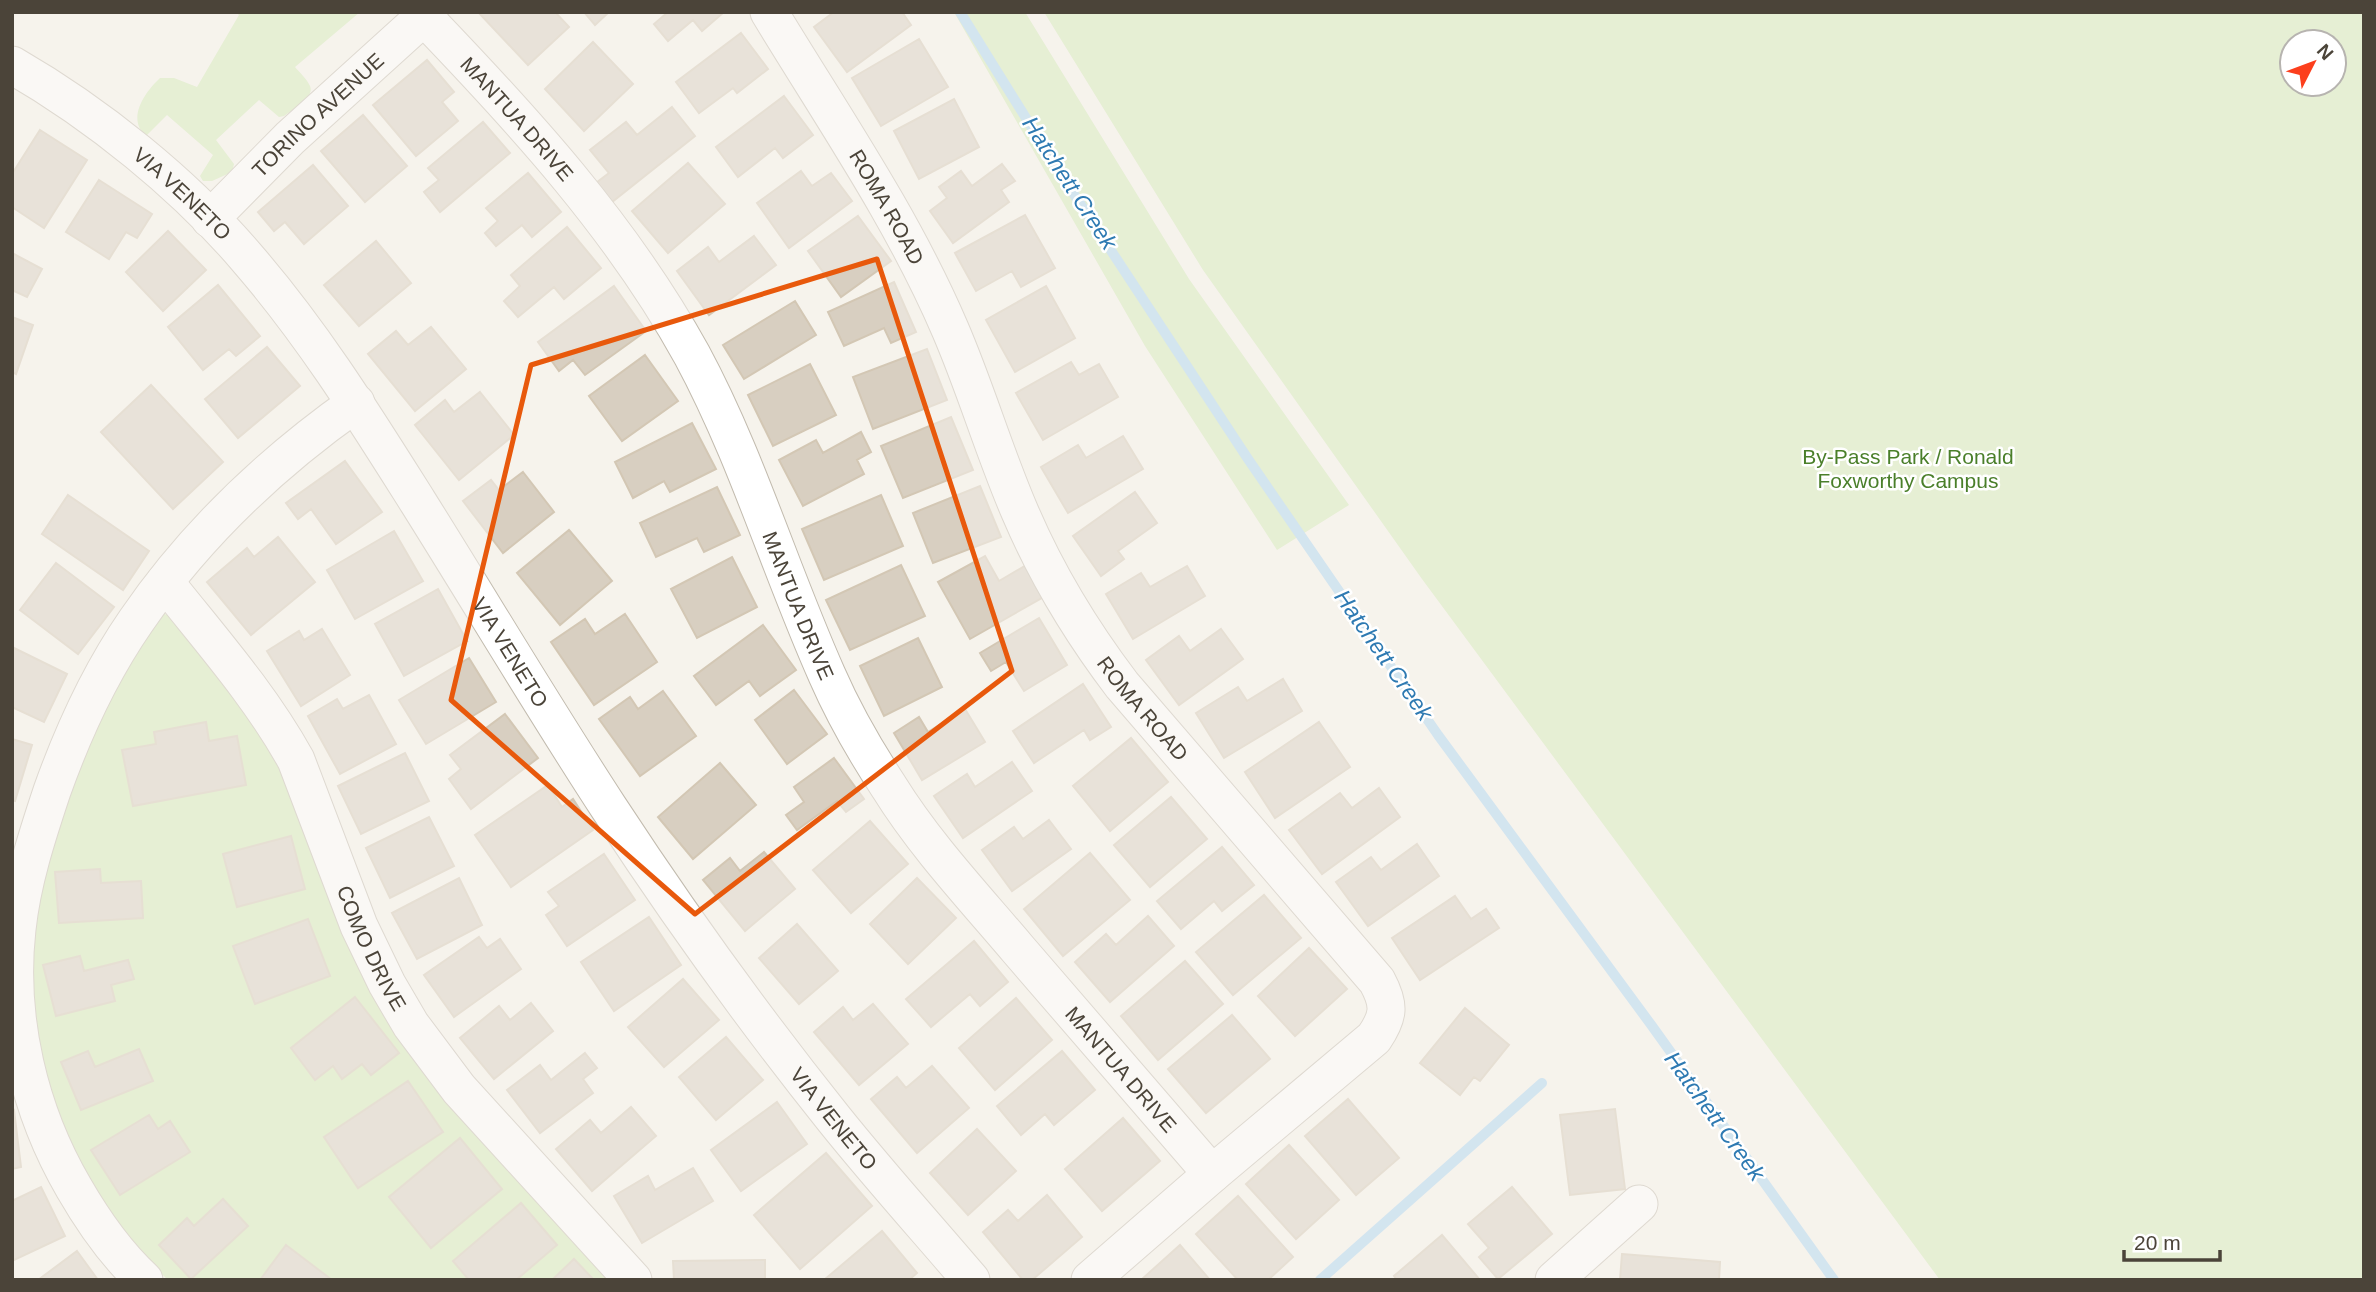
<svg xmlns="http://www.w3.org/2000/svg" width="2376" height="1292" font-family="Arial,sans-serif">
<rect width="100%" height="100%" fill="#f6f3ec"/>
<path fill="#d2eab5" fill-rule="evenodd" d="M 236,12 L 360,12 L 295,67 C 299,72 307,79 310,86 C 315,98 292,110 284,116 L 279,117 L 259,100 L 216,140 L 234,164 L 232,172 L 212,181 L 203,181 L 200,176 L 213,155 L 167,115 L 146,136 C 126,119 145,92 160,78 L 174,78 L 197,87 L 239,15 Z
M 954,12 L 1025,12 L 1189,279 L 1349,505 L 1277,550 L 1145,346 Z
M 1044,12 L 2364,12 L 2364,1280 L 1940,1280 L 1422,579 L 1203,270 ZM 2292,42 L 2334,42 L 2334,84 L 2292,84 Z
M 161,613 L 177,618 L 280,760 L 327,878 L 615,1280 L 168,1280 L 137,1250 L 86,1177 L 60,1126 L 37,1046 L 30,988 L 32,929 L 41,873 L 99,710 Z"/>
<g fill="none" stroke-linecap="round" stroke-linejoin="round">
<path stroke="#a9d4f2" stroke-width="10" d="M 960,12 L 1062,176 L 1248,459 L 1438,735 L 1652,1026 L 1834,1280
M 1320,1280 L 1542,1083"/>
</g>
<path fill="#d8cfc1" stroke="#d3c7b4" stroke-width="2" d="M 478,12 L 555,12 L 569,27 L 528,65 Z
M 584,12 L 609,12 L 595,25 Z
M 668,12 L 724,12 L 702,31 L 693,20 L 668,41 L 654,24 Z
M 834,12 L 902,12 L 911,25 L 847,72 L 814,27 Z
M 741,33 L 768,69 L 737,93 L 733,88 L 699,113 L 676,82 Z
M 919,39 L 948,87 L 881,126 L 852,78 Z
M 593,42 L 633,84 L 584,131 L 545,89 Z
M 427,60 L 454,92 L 442,102 L 458,121 L 416,156 L 373,105 Z
M 784,96 L 813,135 L 783,158 L 775,148 L 738,177 L 716,147 Z
M 954,99 L 979,147 L 919,179 L 894,131 Z
M 672,107 L 695,136 L 612,202 L 596,183 L 609,173 L 590,150 L 626,122 L 637,135 Z
M 363,115 L 407,166 L 365,202 L 321,151 Z
M 483,122 L 510,153 L 440,212 L 424,192 L 439,180 L 428,168 Z
M 40,130 L 87,160 L 44,228 L 12,207 L 12,174 Z
M 688,163 L 725,204 L 668,253 L 632,211 Z
M 1002,164 L 1015,181 L 1001,190 L 1009,202 L 953,243 L 930,211 L 947,198 L 939,187 L 961,171 L 972,186 Z
M 313,165 L 348,206 L 304,244 L 285,222 L 274,231 L 258,212 Z
M 801,171 L 812,186 L 831,173 L 852,201 L 789,248 L 757,203 Z
M 528,173 L 561,212 L 532,237 L 522,225 L 496,246 L 485,233 L 498,221 L 486,208 Z
M 99,180 L 152,214 L 137,238 L 126,232 L 109,259 L 66,232 Z
M 1025,215 L 1055,268 L 1021,287 L 1012,271 L 976,291 L 955,253 Z
M 858,216 L 891,261 L 841,297 L 808,251 Z
M 567,227 L 601,268 L 564,299 L 554,287 L 518,317 L 504,301 L 520,286 L 511,275 Z
M 168,231 L 206,270 L 163,311 L 126,272 Z
M 754,236 L 776,265 L 709,315 L 677,271 L 708,247 L 719,262 Z
M 376,241 L 411,283 L 359,326 L 324,285 Z
M 12,253 L 42,269 L 27,297 L 12,290 Z
M 894,282 L 916,332 L 891,343 L 884,328 L 844,346 L 828,312 Z
M 218,285 L 260,336 L 236,356 L 229,349 L 203,370 L 168,327 Z
M 614,286 L 646,331 L 585,375 L 573,360 L 559,371 L 538,342 Z
M 1046,286 L 1075,338 L 1015,372 L 986,320 Z
M 795,301 L 816,335 L 744,379 L 723,345 Z
M 12,317 L 33,325 L 16,374 L 12,372 Z
M 431,327 L 466,369 L 415,411 L 368,354 L 396,331 L 408,345 Z
M 267,347 L 300,386 L 238,438 L 205,399 Z
M 927,349 L 947,400 L 873,429 L 853,377 Z
M 645,355 L 678,401 L 622,441 L 589,396 Z
M 1071,362 L 1079,375 L 1099,364 L 1118,397 L 1043,440 L 1016,393 Z
M 810,364 L 836,415 L 773,446 L 748,395 Z
M 151,385 L 223,462 L 173,509 L 101,432 Z
M 480,392 L 514,435 L 459,480 L 415,425 L 445,400 L 454,412 Z
M 951,417 L 973,470 L 903,498 L 881,446 Z
M 692,423 L 716,469 L 670,492 L 664,481 L 633,498 L 615,462 Z
M 861,432 L 871,452 L 857,460 L 864,474 L 803,506 L 779,460 L 816,440 L 823,453 Z
M 1123,436 L 1143,469 L 1068,513 L 1041,467 L 1078,445 L 1086,458 Z
M 345,461 L 382,512 L 336,544 L 311,509 L 298,519 L 286,503 Z
M 523,472 L 554,512 L 503,553 L 463,501 L 491,480 L 499,490 Z
M 980,486 L 1001,537 L 933,563 L 913,513 Z
M 717,487 L 740,535 L 704,552 L 697,538 L 656,557 L 640,523 Z
M 1135,492 L 1157,523 L 1118,551 L 1124,559 L 1101,576 L 1073,536 Z
M 68,495 L 149,551 L 123,590 L 42,534 Z
M 881,495 L 903,546 L 824,580 L 802,529 Z
M 569,530 L 612,581 L 560,625 L 517,573 Z
M 394,531 L 423,581 L 355,619 L 327,570 Z
M 278,537 L 315,582 L 251,635 L 207,582 L 247,548 L 254,557 Z
M 985,556 L 999,581 L 1030,563 L 1047,595 L 970,639 L 938,582 Z
M 732,557 L 757,607 L 697,638 L 671,589 Z
M 56,563 L 114,607 L 78,654 L 20,610 Z
M 901,565 L 925,616 L 850,650 L 826,600 Z
M 1187,566 L 1205,596 L 1133,639 L 1106,594 L 1141,573 L 1150,587 Z
M 438,589 L 467,641 L 404,676 L 375,624 Z
M 625,614 L 657,662 L 594,705 L 551,642 L 585,619 L 595,634 Z
M 1039,618 L 1067,665 L 1024,691 L 1006,662 L 991,671 L 980,653 Z
M 763,625 L 796,670 L 760,696 L 749,681 L 716,705 L 694,676 Z
M 322,629 L 350,675 L 301,706 L 267,651 L 299,631 L 304,640 Z
M 1221,629 L 1243,659 L 1179,705 L 1146,660 L 1179,636 L 1190,651 Z
M 918,638 L 942,687 L 884,716 L 860,666 Z
M 12,647 L 67,674 L 44,722 L 12,707 Z
M 469,658 L 496,702 L 426,744 L 399,700 Z
M 1283,679 L 1302,711 L 1224,758 L 1196,713 L 1238,687 L 1247,701 Z
M 1083,684 L 1111,727 L 1090,740 L 1084,730 L 1034,763 L 1013,731 Z
M 794,690 L 827,734 L 787,764 L 755,720 Z
M 663,691 L 696,736 L 640,776 L 599,719 L 630,697 L 638,709 Z
M 369,695 L 396,744 L 340,774 L 308,716 L 337,699 L 343,709 Z
M 965,709 L 985,742 L 922,780 L 894,733 L 919,717 L 928,732 Z
M 505,714 L 538,758 L 471,809 L 449,779 L 461,769 L 450,755 Z
M 206,722 L 209,741 L 237,736 L 246,785 L 133,806 L 122,750 L 156,744 L 154,732 Z
M 1319,722 L 1350,767 L 1275,818 L 1245,772 Z
M 1131,738 L 1168,782 L 1110,831 L 1073,786 Z
M 12,739 L 32,745 L 15,801 L 12,800 Z
M 405,753 L 429,801 L 361,834 L 338,786 Z
M 834,758 L 864,799 L 846,812 L 837,801 L 797,830 L 786,815 L 804,802 L 794,787 Z
M 1012,762 L 1032,791 L 963,838 L 934,796 L 967,774 L 975,787 Z
M 720,763 L 756,805 L 693,859 L 658,817 Z
M 548,785 L 562,807 L 573,799 L 593,830 L 511,887 L 475,835 Z
M 1379,788 L 1400,817 L 1322,874 L 1289,830 L 1340,793 L 1352,808 Z
M 1171,797 L 1207,839 L 1150,887 L 1114,845 Z
M 429,817 L 454,866 L 390,898 L 366,848 Z
M 1049,820 L 1071,849 L 1012,891 L 982,850 L 1014,827 L 1023,839 Z
M 870,821 L 908,864 L 851,913 L 813,870 Z
M 291,836 L 305,889 L 237,907 L 223,854 Z
M 1417,844 L 1439,876 L 1368,926 L 1336,882 L 1371,857 L 1381,870 Z
M 1222,847 L 1254,885 L 1222,911 L 1214,901 L 1181,929 L 1157,901 Z
M 764,852 L 795,889 L 745,931 L 703,880 L 730,858 L 740,871 Z
M 1090,853 L 1130,900 L 1063,956 L 1024,909 Z
M 604,854 L 635,900 L 567,946 L 546,915 L 559,906 L 548,892 Z
M 100,869 L 101,883 L 141,881 L 143,918 L 59,923 L 55,872 Z
M 459,878 L 482,925 L 417,959 L 392,913 Z
M 917,878 L 956,918 L 908,964 L 870,924 Z
M 1264,895 L 1301,938 L 1233,995 L 1196,952 Z
M 1455,896 L 1471,919 L 1486,909 L 1499,928 L 1420,980 L 1392,938 Z
M 1148,916 L 1174,946 L 1110,1002 L 1075,962 L 1106,934 L 1116,945 Z
M 649,917 L 681,965 L 614,1011 L 581,962 Z
M 308,919 L 330,976 L 255,1004 L 233,946 Z
M 797,924 L 838,971 L 799,1004 L 759,958 Z
M 479,937 L 487,948 L 500,939 L 521,969 L 454,1017 L 424,975 Z
M 974,941 L 1008,982 L 980,1006 L 970,994 L 931,1027 L 906,999 Z
M 1309,948 L 1347,989 L 1295,1036 L 1258,996 Z
M 80,956 L 84,971 L 128,960 L 134,979 L 111,985 L 115,1001 L 56,1016 L 43,965 Z
M 1185,961 L 1223,1004 L 1158,1060 L 1121,1016 Z
M 683,979 L 719,1020 L 664,1067 L 628,1027 Z
M 355,997 L 399,1053 L 371,1075 L 362,1064 L 342,1079 L 333,1066 L 315,1080 L 291,1048 Z
M 1016,998 L 1052,1040 L 995,1090 L 959,1048 Z
M 531,1003 L 553,1031 L 494,1079 L 460,1038 L 499,1006 L 510,1020 Z
M 873,1004 L 908,1044 L 859,1085 L 814,1032 L 843,1007 L 853,1020 Z
M 1465,1008 L 1509,1045 L 1480,1081 L 1474,1077 L 1460,1095 L 1420,1063 Z
M 1232,1015 L 1270,1059 L 1206,1113 L 1168,1069 Z
M 726,1037 L 763,1080 L 716,1120 L 679,1077 Z
M 139,1049 L 153,1081 L 81,1110 L 61,1062 L 88,1051 L 95,1067 Z
M 1062,1051 L 1095,1090 L 1054,1125 L 1045,1114 L 1021,1135 L 997,1106 Z
M 585,1053 L 597,1068 L 583,1079 L 593,1093 L 540,1133 L 507,1090 L 540,1065 L 551,1080 Z
M 932,1066 L 969,1108 L 917,1153 L 871,1099 L 897,1077 L 906,1088 Z
M 408,1081 L 443,1132 L 358,1188 L 324,1137 Z
M 1348,1099 L 1399,1158 L 1356,1195 L 1305,1136 Z
M 777,1102 L 807,1144 L 741,1191 L 711,1150 Z
M 631,1107 L 656,1136 L 592,1191 L 556,1149 L 590,1120 L 601,1133 Z
M 1615,1109 L 1625,1189 L 1570,1195 L 1560,1115 Z
M 14,1110 L 21,1167 L 12,1169 L 12,1111 Z
M 149,1115 L 158,1129 L 170,1121 L 190,1152 L 120,1195 L 91,1150 Z
M 1123,1118 L 1160,1161 L 1102,1211 L 1065,1169 Z
M 977,1129 L 1016,1171 L 968,1215 L 930,1173 Z
M 460,1138 L 502,1189 L 431,1248 L 389,1197 Z
M 1289,1145 L 1339,1200 L 1296,1239 L 1246,1184 Z
M 826,1153 L 872,1206 L 800,1269 L 754,1215 Z
M 693,1168 L 713,1201 L 642,1243 L 614,1196 L 648,1176 L 655,1190 Z
M 41,1187 L 65,1236 L 12,1261 L 12,1201 Z
M 1512,1187 L 1552,1234 L 1498,1279 L 1479,1257 L 1489,1248 L 1468,1224 Z
M 1047,1195 L 1082,1237 L 1032,1280 L 1023,1280 L 983,1232 L 1008,1210 L 1018,1221 Z
M 1238,1196 L 1293,1257 L 1268,1280 L 1238,1280 L 1196,1234 Z
M 223,1199 L 248,1226 L 191,1279 L 159,1245 L 187,1218 L 194,1226 Z
M 521,1203 L 557,1245 L 516,1280 L 469,1280 L 453,1261 Z
M 882,1231 L 917,1273 L 909,1280 L 824,1280 Z
M 1442,1235 L 1480,1280 L 1397,1280 L 1394,1276 Z
M 286,1245 L 332,1280 L 260,1280 Z
M 1180,1245 L 1210,1280 L 1141,1280 Z
M 77,1251 L 98,1280 L 38,1280 Z
M 1622,1254 L 1720,1262 L 1719,1280 L 1620,1280 Z
M 574,1259 L 594,1280 L 552,1280 Z
M 765,1260 L 765,1280 L 674,1280 L 673,1261 Z"/>
<g fill="none" stroke-linecap="round" stroke-linejoin="round">
<g stroke="#c2bbae" stroke-width="39">
<g id="minor">
<path id="s1" d="M 769,12 C 832,116 902,217 950,329 C 976,389 994,452 1020,512 C 1046,573 1081,631 1122,685 L 1377,981 C 1390,1005 1389,1016 1374,1038 L 1212,1174 L 1090,1280"/>
<path id="s2" d="M 424,17 C 524,121 622,228 692,355 C 747,457 780,570 827,675 C 844,714 866,752 889,787 C 925,845 973,896 1017,948 C 1082,1023 1147,1099 1212,1174"/>
<path id="s3" d="M 12,65 C 97,114 184,184 247,258 C 313,334 365,418 418,502 C 482,604 543,707 609,808 C 679,915 754,1019 834,1119 C 878,1174 925,1226 971,1280"/>
<path id="s4" d="M 210,219 L 290,138 L 429,12"/>
<path id="s5" d="M 165,582 C 211,640 260,695 296,760 L 359,926 L 387,984 L 411,1025 L 459,1089 L 633,1280"/>
<path d="M 144,1280 C 116,1254 93,1221 74,1188 C 29,1111 7,1018 17,929 C 22,882 37,836 52,791 C 73,732 100,673 136,621 C 195,535 271,463 356,403"/>
<path d="M 1554,1280 L 1639,1204"/>
</g>
</g>
<use href="#minor" stroke="#fff" stroke-width="37"/>
</g>
<path d="M0 0H2376V1292H0ZM 877,259 L 1012,671 L 695,914 L 451,700 L 531,365 Z" fill="#f6f3ec" fill-opacity=".55" fill-rule="evenodd"/>
<path fill="none" stroke="#e8590c" stroke-width="5" stroke-linejoin="round" d="M 877,259 L 1012,671 L 695,914 L 451,700 L 531,365 Z"/>
<g text-anchor="middle" dominant-baseline="central" stroke-width="5" stroke-linejoin="round" paint-order="stroke">
<g font-size="21" fill="#4b4439" stroke="#fff">
<text stroke="none"><textPath href="#s4" startOffset="150">TORINO AVENUE</textPath></text>
<text stroke="none"><textPath href="#s2" startOffset="138">MANTUA DRIVE</textPath></text>
<text stroke="none"><textPath href="#s3" startOffset="214">VIA VENETO</textPath></text>
<text stroke="none"><textPath href="#s1" startOffset="228">ROMA ROAD</textPath></text>
<text stroke="none"><textPath href="#s2" startOffset="705">MANTUA DRIVE</textPath></text>
<text stroke="none"><textPath href="#s3" startOffset="780">VIA VENETO</textPath></text>
<text stroke="none"><textPath href="#s1" startOffset="794">ROMA ROAD</textPath></text>
<text stroke="none"><textPath href="#s5" startOffset="424">COMO DRIVE</textPath></text>
<text stroke="none"><textPath href="#s2" startOffset="1274">MANTUA DRIVE</textPath></text>
<text stroke="none"><textPath href="#s3" startOffset="1348">VIA VENETO</textPath></text>
</g>
<g font-size="21" fill="#4a7f2a" stroke="#fff">
<text x="1908" y="456">By-Pass Park / Ronald<tspan x="1908" dy="24">Foxworthy Campus</tspan></text>
</g>
<g font-size="23" font-style="italic" fill="#2e7ab2" stroke="#fff">
<text transform="translate(1070 183) rotate(57)">Hatchett Creek</text>
<text transform="translate(1384 655) rotate(55)">Hatchett Creek</text>
<text transform="translate(1715 1116) rotate(54)">Hatchett Creek</text>
</g>
</g>
<rect width="2376" height="1292" fill="none" stroke="#4b4439" stroke-width="28"/>
<g transform="translate(2313 63) rotate(48)"><circle r="33" fill="#ffffff" stroke="#b7b4b0" stroke-width="2"/>
<path d="M0-5L12 26L0 18L-12 26Z" fill="#fc3f1d"/>
<text y="-10" font-size="19" font-weight="bold" text-anchor="middle" fill="#4b4439">N</text>
</g>
<path d="M2124 1250v10h96v-10" fill="none" stroke="#4b4439" stroke-width="3.5"/>
<text x="2134" y="1250" font-size="21" fill="#4b4439" stroke="#ffffff" stroke-width="5" paint-order="stroke">20 m</text>
</svg>
